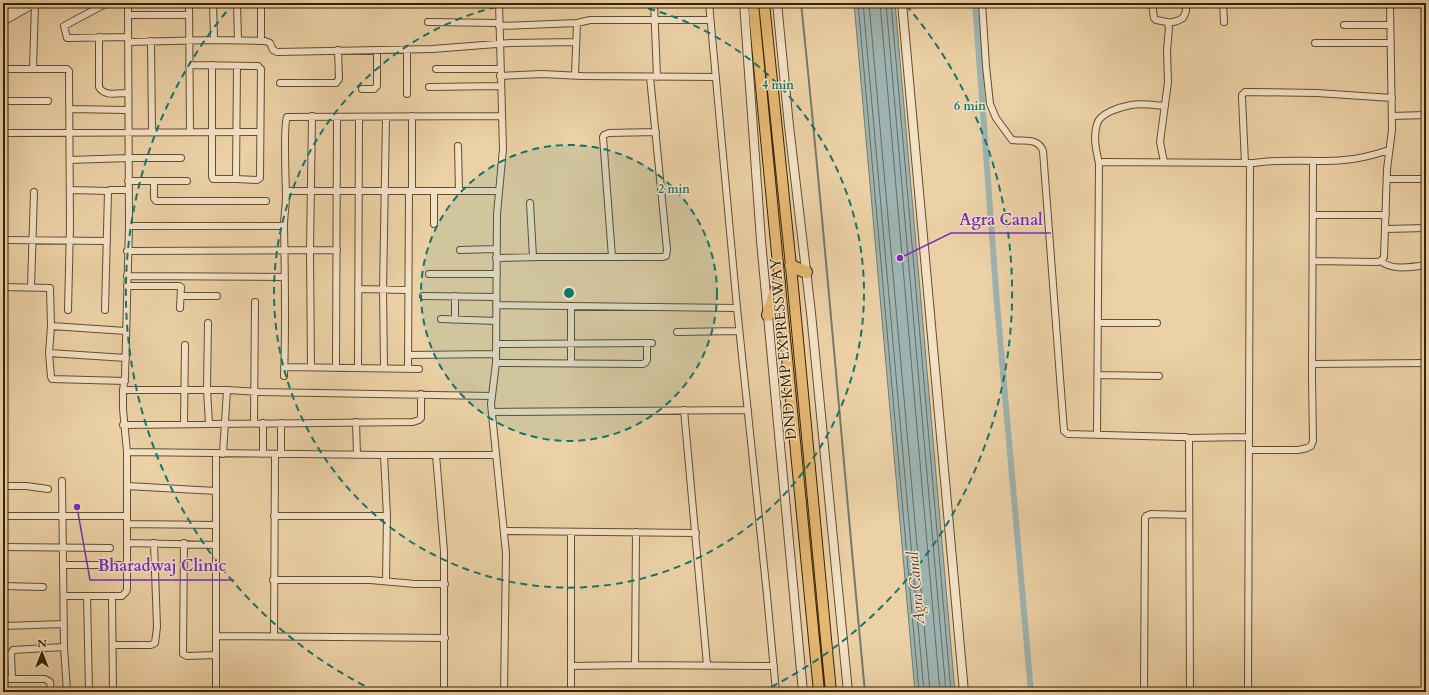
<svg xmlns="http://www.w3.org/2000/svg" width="1429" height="695" font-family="Cardo,serif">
<rect width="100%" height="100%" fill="#ecd1a6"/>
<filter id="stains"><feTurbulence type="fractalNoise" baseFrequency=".005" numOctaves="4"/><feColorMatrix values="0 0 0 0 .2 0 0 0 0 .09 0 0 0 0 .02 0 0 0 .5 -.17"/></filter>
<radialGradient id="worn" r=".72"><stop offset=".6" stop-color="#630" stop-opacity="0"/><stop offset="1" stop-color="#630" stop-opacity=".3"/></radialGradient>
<path fill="#9db4b2" stroke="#747a6d" d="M 854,3 L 895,3 L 955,692 L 915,692 Z"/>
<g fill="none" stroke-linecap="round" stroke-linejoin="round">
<path stroke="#6a6c5c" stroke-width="1" d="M 858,3 L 919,692
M 863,3 L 924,692
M 869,3 L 930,692
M 880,3 L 940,692
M 886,3 L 946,692
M 891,3 L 951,692"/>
<path stroke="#747a6d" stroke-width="2" d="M 801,3 C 825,232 843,462 865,692"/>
<path stroke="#9db4b2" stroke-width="6" d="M 975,3 L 997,304 L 1031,692"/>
<g stroke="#644e2d" stroke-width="8">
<path id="minor" d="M 107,3 L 64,26 L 67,38 L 128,37
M 189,3 L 190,132
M 213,3 L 214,40
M 237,3 L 238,40
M 261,3 L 261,41
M 499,3 L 503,149 L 497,214 L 496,363 L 491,404 L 506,553 L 504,692
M 654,3 L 657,77
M 709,3 L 737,308 L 767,595 L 776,692
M 982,3 L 986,66 L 990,104 L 996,118 L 1012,140 C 1023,142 1038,137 1043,151 L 1064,431 L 1068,434 L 1179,437 L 1186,437 L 1189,440 L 1190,692
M 1152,3 L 1154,18 L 1156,20 L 1167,22 L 1169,27 L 1167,51 L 1168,82 L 1160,142 L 1164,162
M 1223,3 L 1224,22
M 128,15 L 189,15
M 428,22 L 499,23
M 1168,23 L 1177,21 L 1183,18 L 1186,11 L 1186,3
M 1344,25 L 1390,25
M 499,26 L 577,23 L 590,20 L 710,20
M 99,37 L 99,87 C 104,97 119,93 127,93
M 151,41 L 152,132
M 128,42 L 214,40 L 265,41 L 270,43 L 273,50 L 277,52 L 432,49 L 511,43 L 576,42
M 1315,43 L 1391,43
M 407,49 L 407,94
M 189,65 L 258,66 L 261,69 L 260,178 L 257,180 L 236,179
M 212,65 L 212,177 L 213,179 L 236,179 L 237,66
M 3,69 L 67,69 L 69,71 L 70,226 L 68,310
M 33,69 L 35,3
M 436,69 L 500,69
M 575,75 L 577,23
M 500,76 L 542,74 L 582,76 L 716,77
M 280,83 L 336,83 L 339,79 L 338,50
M 429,87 L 500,86
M 362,89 L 374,89 L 377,86 L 377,50
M 3,101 L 48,101
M 70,109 L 127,110
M 412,116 L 412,191
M 1392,116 L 1426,115
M 3,133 L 260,132
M 458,146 L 459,191
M 70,160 L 128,158 L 181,158
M 1099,163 C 1096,150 1093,137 1097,124 C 1100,113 1120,107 1131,105 C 1141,103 1154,105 1165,106
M 1245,163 L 1242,98 L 1242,95 L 1245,92 L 1317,93 L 1392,98
M 1387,179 L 1426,179
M 128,181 L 187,181
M 154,181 L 154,198 L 156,201 L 266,201
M 70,190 L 109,191
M 286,191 L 499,191
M 530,203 L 533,257
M 1313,215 L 1386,215
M 434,224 L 434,191
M 129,226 L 284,226
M 1385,229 L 1426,228
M 3,240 L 107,241
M 460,250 L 496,249
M 127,251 L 337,250
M 612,257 L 603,137 L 604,135 L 609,133 L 656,132
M 496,258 L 540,257 L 663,257 L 666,256 L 667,250 L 650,77
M 1313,261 L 1377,262 L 1381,261 L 1384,257 L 1387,169 L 1392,130 L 1390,3
M 1381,261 C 1391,271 1413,267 1426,265
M 429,274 L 497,274
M 127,276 L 285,277
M 127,286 L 179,286 L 181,287 L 180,308
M 3,287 L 50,288 L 51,326 L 49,353 L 51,377 L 52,379 L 125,381
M 31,287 L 34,192
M 358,289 L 408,290
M 181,296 L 217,296
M 423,296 L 496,297
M 496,305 L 737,308
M 105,310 L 108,192 L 110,190 L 128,190
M 441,319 L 496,321
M 455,320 L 455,296
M 208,323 L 207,390 L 209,424
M 1098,323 L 1157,323
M 51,326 L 126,331
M 677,332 L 739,331
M 496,344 L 652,343
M 49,353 L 126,358
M 408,355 L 496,354
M 496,363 L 643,364 L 645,363 L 647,360 L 647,343
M 571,363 L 571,306
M 1312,364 L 1426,363
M 284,367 L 419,369
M 311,367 L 310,250 L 312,116
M 358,367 L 359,117
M 336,368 L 337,117
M 384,368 L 383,290 L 386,117
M 408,369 L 409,191
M 1098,375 L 1159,376
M 284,376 C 286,326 285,276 284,226 C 284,216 286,206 286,196 C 286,183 283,125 287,117 L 501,116
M 123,390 L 227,390 L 259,392 L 492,396
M 684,410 L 707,665
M 492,412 L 748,410
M 356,422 L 357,455
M 254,423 L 255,302
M 184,424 L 185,345
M 123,425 L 413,422 L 419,420 L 421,418 L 421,394
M 1097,434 L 1099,163 L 1104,162 L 1254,163 C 1283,158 1314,163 1344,160 C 1359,159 1374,155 1389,150
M 1188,438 L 1249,437
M 1249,450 L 1298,450 L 1307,448 L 1311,446 L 1313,441 L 1312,377 L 1313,161
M 127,452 L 384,455 L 496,455
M 223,454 L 227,390
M 263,454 L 263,423
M 281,454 L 281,423
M 384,455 L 387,516 L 386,581
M 436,455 L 444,551 L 444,691
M 62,481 L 64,647 L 67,692
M 3,486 L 26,486 L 48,489
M 127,486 L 216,491
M 3,516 L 127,516
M 274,516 L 387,516
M 127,524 L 216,525
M 505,531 L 696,533
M 571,532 L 571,692
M 127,543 L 216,545
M 184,543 L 183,654 L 187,656 L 216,655
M 3,547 L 110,548
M 64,565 L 126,565
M 273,580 L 370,580 L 415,584 L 445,584
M 3,586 L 43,587
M 64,596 L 122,596 L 126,592 L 127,589 L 127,452 L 123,409 L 123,390 L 125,377 L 129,226 L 128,3
M 87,596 L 89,692
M 112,596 L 113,692
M 3,626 L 64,624
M 216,636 L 445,638
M 274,636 L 275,455
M 113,645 L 151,645 L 155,643 L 157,627 L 154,543
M 635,665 L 636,532
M 571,666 L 635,665 L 774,666
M 3,679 L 45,679 L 50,682 L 51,692
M 12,679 L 11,654 L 13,650 L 64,647
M 216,692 L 216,454
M 312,692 L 496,692
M 1144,692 L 1145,518 L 1146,516 L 1151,514 L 1189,515
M 1248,692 L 1250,163"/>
</g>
<g stroke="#644e2d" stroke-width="10">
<path id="tertiary" d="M 744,3 L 761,241 L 803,692
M 777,3 L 789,126 L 811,313 L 848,692
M 902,3 L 964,692
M 3,12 L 19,3
M 3,21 L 34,3"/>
</g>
<g stroke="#362305" stroke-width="12">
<path id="trunk" d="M 753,3 L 819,692
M 764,3 L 791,266 L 831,692"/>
</g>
<g stroke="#362305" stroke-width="14">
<path id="motorway" d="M 791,266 L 806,272
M 768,315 L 779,282"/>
</g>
<use href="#minor" stroke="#f3e1c5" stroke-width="6"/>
<use href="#tertiary" stroke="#f3e1c5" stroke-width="8"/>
<use href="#trunk" stroke="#e6b873" stroke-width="10"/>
<use href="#motorway" stroke="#e6b873" stroke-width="12"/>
</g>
<circle cx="569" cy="293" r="148" fill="#0f766e" fill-opacity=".12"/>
<g fill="none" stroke="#0f766e" stroke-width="2" stroke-dasharray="7 5">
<circle cx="569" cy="293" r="148"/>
<path d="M625 3A295 295 0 1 1 513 3"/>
<path d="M375 691A443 443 0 0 1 232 5M906 5A443 443 0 0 1 763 691"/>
</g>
<g text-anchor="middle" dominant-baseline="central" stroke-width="3" stroke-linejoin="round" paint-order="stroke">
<g font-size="15" fill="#362305" stroke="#f3e1c5">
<text transform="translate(783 349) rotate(-95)">DND KMP EXPRESSWAY</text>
</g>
<g font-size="16" font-style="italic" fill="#504730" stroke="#f3e1c5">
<text transform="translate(916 588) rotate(-95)">Agra Canal</text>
</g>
</g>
<circle cx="569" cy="293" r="6" fill="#0f766e" stroke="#f3e1c5" stroke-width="2"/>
<g font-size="12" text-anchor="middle" font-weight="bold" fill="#0f766e" stroke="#f3e1c5" stroke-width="3" stroke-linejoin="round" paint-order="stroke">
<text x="778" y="89">4 min</text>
<text x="970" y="110">6 min</text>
<text x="674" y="193">2 min</text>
</g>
<path fill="none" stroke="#7b2cbf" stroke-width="1.5" d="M900 258L951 233H1051M77 507L90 580H234"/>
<g fill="#7b2cbf" stroke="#f3e1c5" stroke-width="1.5">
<circle cx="900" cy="258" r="4"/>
<circle cx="77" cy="507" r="4"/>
</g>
<g font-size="16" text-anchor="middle" font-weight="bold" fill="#7b2cbf" stroke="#f3e1c5" stroke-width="3" stroke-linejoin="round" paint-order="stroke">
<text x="1001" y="225">Agra Canal</text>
<text x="162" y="571">Bharadwaj Clinic</text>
</g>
<rect width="1429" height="695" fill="none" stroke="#ecd1a6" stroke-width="16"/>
<rect x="4" y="4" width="1421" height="687" fill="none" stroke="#362305" stroke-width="2"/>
<rect x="8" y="8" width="1413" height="679" fill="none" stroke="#362305"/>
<g transform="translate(42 653)" stroke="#f3e1c5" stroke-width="3" paint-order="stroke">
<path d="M0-3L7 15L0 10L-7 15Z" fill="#362305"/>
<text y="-6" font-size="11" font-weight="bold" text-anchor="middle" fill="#362305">N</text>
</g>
<rect width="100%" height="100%" filter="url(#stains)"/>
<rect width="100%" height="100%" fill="url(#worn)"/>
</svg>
